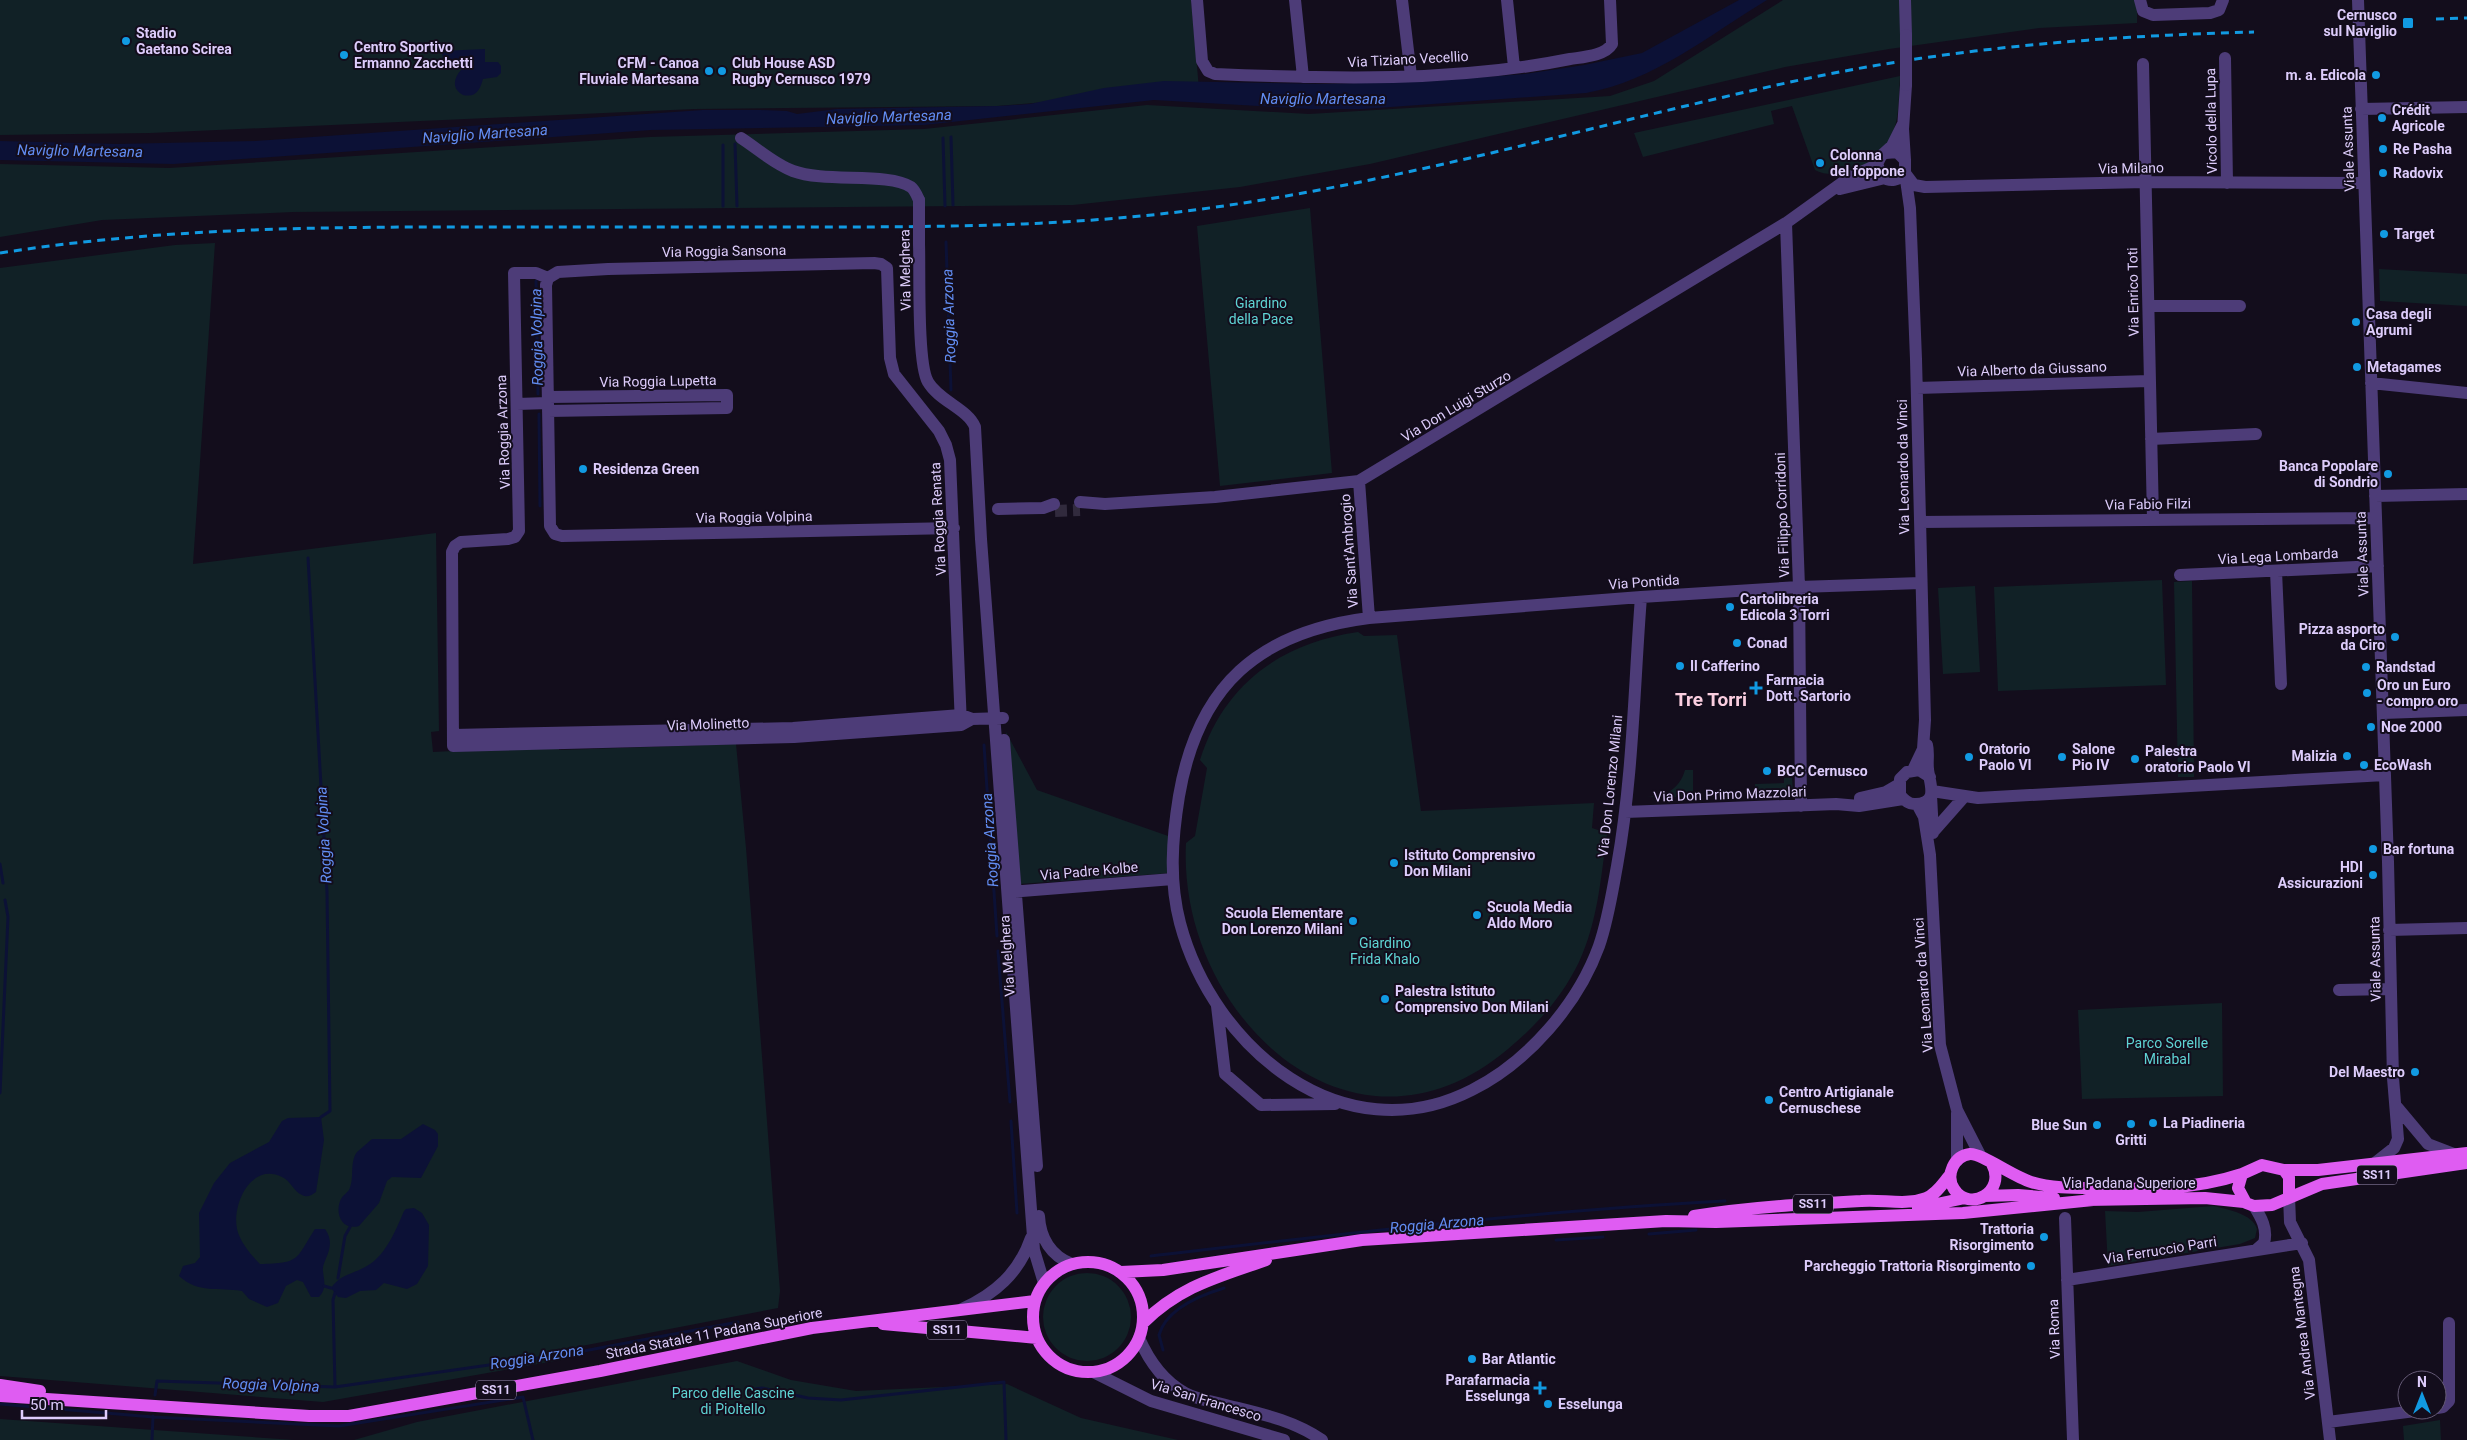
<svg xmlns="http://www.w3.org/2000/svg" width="2467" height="1440" font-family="Roboto,sans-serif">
<rect width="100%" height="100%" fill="#130d1c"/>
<path fill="#112126" d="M 0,0 L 1191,0 L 1199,89 L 997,106 L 694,109 L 150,133 L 0,135 Z
M 1783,0 L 2137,0 L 2137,23 L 2039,28 L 1889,49 L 1785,67 L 1370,164 L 1240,187 L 1073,205 L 293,212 L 102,220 L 0,237 L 0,164 L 169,168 L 650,137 L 924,129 L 1147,105 L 1309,114 L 1610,96 L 1654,81 Z
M 1900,76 C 1898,106 1901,132 1878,155 C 1870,164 1860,170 1849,172 C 1836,174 1827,176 1815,170 L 1792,106 L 1771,111 L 1774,124 L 1643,157 L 1634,133 Z
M 1310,208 L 1332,473 L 1220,486 L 1197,226 Z
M 215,243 L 193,564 L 436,533 L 439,731 L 431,732 L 433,752 L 559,746 L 559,750 L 736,744 L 746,848 L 780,1291 L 778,1308 L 566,1349 L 566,1359 L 323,1402 L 0,1376 L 0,268 L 175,245 Z
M 2379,269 L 2467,274 L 2467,306 L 2380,301 Z
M 2162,580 L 2166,685 L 1998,691 L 1994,587 Z
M 2192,581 L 2194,777 L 2178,777 L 2174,582 Z
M 1975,586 L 1980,672 L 1943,674 L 1938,588 Z
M 1358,632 L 1364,636 L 1397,635 L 1421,811 L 1594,803 L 1592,828 L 1607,833 C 1601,877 1598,921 1579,962 C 1562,997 1538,1024 1508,1049 C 1352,1181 1177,1014 1186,843 L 1195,836 L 1207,768 L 1200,760 C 1224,684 1281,643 1358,632 Z
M 1006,732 L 1037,790 L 1171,837 L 1171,873 L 1019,884 Z
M 1685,770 L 1693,770 L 1693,797 L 1643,797 C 1663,797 1679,791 1685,770 Z
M 1792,777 L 1793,792 L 1755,794 L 1755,784 L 1784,783 L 1784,778 Z
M 2222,1003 L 2223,1096 L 2082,1099 L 2078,1010 Z
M 2213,1206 C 2227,1209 2253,1214 2257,1229 L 2255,1238 L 2240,1244 L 2108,1266 L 2105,1211 L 2138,1212 Z
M1043 1317a44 44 0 1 1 88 0a44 44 0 1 1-88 0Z
M 737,1361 L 791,1380 L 856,1391 L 1007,1384 L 1081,1418 L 1178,1440 L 354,1440 L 417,1422 Z
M 0,1419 L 294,1440 L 0,1440 Z
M 2440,1420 L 2441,1440 L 2404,1440 L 2403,1426 Z"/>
<path fill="#0c1136" d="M 1739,0 L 1767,0 C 1709,35 1654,81 1586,93 L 1363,109 L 1310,109 L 1154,100 L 924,125 L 651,130 L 173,164 L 0,160 L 0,141 L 117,144 L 255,141 L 703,110 L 760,110 L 787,111 L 797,114 L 837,109 L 999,106 L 1030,104 L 1104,88 L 1164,81 L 1325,84 L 1431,81 L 1525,74 L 1584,65 L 1642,53 Z
M 485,49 L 485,62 L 498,62 L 501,66 L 501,73 L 497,77 L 483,79 C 480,89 477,98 463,95 C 452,89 453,79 461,70 L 461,65 L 458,63 L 443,64 L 442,51 Z
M 321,1117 L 324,1140 L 316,1192 C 312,1195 307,1198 302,1195 C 294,1192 291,1181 282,1177 C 251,1162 232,1204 237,1229 C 240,1242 251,1255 260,1264 C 301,1263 295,1260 315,1229 L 325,1229 C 338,1247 321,1261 323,1271 C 324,1281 327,1288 319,1297 L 311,1297 L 303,1282 L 297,1280 L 286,1286 L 278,1303 L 267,1307 L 249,1299 L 242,1291 C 218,1287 199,1294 179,1276 L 183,1266 L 195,1263 L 200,1257 L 199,1213 L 214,1183 L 230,1163 L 269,1142 L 282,1121 L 288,1118 Z
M 423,1124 L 435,1130 L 438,1134 L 438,1146 L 421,1178 L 392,1177 L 387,1181 L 379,1203 L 359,1226 C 342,1231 334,1213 341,1199 C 343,1195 347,1193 349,1190 C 355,1178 349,1163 357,1152 L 372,1139 L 401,1139 Z
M 414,1208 L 422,1213 L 429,1225 L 428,1266 L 417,1284 L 407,1289 L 384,1283 L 376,1290 L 360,1291 L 346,1298 L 338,1297 L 331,1288 C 341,1273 356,1274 370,1264 C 386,1254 397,1228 404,1211 L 406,1209 Z"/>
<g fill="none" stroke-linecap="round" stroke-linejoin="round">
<path stroke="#0c1136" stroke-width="3" d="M 951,137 L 953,205
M 943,138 L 945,206
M 735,144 L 737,206
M 723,145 L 723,206
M 946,242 L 951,390
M 536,281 L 538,394
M 539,414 L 540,506
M 308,558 L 327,892 L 330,1111 L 321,1117
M 984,745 L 997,936
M 0,864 L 3,883
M 998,951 L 1010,1102
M 0,1093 L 8,917 L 5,900
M 1011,1121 L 1017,1213
M 1649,1234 L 1696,1230
M 1556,1240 L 1603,1237
M 1151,1256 C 1342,1234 1533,1211 1725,1201
M 338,1278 L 345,1236 L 350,1227
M 324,1286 L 331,1288
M 1163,1350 L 1159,1335 C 1166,1309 1201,1295 1224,1288
M 335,1387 L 573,1353 L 738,1322
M 748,1390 L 762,1388 L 808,1398 L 841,1400 L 1004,1382 L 1006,1440
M 155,1395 L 157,1381 L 335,1387 L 333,1300 L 335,1293
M 0,1404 L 153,1417 L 339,1426 L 523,1397 L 533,1440
M 152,1440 L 153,1416"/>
<path stroke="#312a3d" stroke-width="12" stroke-dasharray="12 6" stroke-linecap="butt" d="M 1055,511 L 1080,510"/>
<path stroke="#4d3c78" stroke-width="12" d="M 1197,0 L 1202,61 L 1208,71 L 1215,74 C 1331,79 1456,82 1570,59 C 1582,57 1605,56 1612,44 L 1610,0
M 1295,0 L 1303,77
M 1402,0 L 1411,76
M 1507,0 L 1514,67
M 1905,0 L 1906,35
M 2140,0 L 2143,11 L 2153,15 L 2210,13 L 2219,10 L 2223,0
M 2358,0 L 2388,862 L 2393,1078 L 2398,1139 L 2394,1148 L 2375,1163
M 2225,58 L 2227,183
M 2143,64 L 2153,519
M 2361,109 L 2467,107
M 741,138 C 758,149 774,164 793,171 C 825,183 888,172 911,187 C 915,190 917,196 919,200
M 1886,153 L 1897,152 L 1905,160 L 1905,173 C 1899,181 1890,182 1882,177 L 1877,164 L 1881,156 L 1892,146 L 1903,124
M 1905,160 L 1903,129 L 1906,85
M 1905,173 L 1910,208 L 1916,359 L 1925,720 L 1923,749 L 1913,770
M 1905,173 L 1914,185 L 1925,187 L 2146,182 L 2364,183
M 1840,189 L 1885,178
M 1786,223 L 1799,587 L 1801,806
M 919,244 C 920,270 917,364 928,382 C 939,401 968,409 975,427 L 981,539 L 1034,1250 L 1044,1283
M 548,278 L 536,273 L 514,273 L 519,531 L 515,537 L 508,539 L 461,542 L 455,546 L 452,552 L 453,746 L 794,737 L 961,725 L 972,719
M 2149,306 L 2240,306
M 2371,383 L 2467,393
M 1917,388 L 2149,381
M 548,397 L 727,395 L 727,408 L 548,411
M 517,404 L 548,403
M 2151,439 L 2256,434
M 1359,481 L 1369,618
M 2375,496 L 2467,494
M 1080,502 L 1105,504 L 1215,497 L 1359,481 L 1786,223 L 1850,177 L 1877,165
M 998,509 L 1043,508 L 1054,504
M 1920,522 L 2376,518
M 954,528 L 562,536 L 555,534 L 550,526 L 546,285 L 548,278 L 558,272 L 608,269 L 874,263 L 881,264 L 887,268 L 890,358 L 894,374 L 939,431 L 946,445 L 950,460 L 961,725
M 2276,571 L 2281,684
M 2180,575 L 2378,566
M 1641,597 C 1634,686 1633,778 1617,866 C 1612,893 1608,920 1599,946 C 1578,1004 1528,1062 1472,1090 C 1343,1156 1213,1048 1180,923 C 1169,881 1172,839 1179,796 C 1198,685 1259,632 1369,618 L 1641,597 L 1799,587 L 1921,583
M 2383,713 L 2467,710
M 453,735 L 793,728 L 961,715 L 972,719 L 1003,718
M 1004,740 L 1037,1166
M 1927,745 C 1929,753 1927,761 1928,769 C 1929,782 1940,803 1916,804 C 1909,805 1904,800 1900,795 L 1900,779 L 1907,772 L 1919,770 L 1930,777
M 1932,791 L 1978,798 L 2385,775
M 1931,795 L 1933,833
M 1860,798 L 1886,792 L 1898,785
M 1917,804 L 1924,817 L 1930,855 L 1940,1045 L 1957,1110 L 1980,1155
M 1625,812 L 1836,804 L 1859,806 L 1903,799
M 1933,832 L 1963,798
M 1009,892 L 1173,879
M 2389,930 L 2467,928
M 2339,990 L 2391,989
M 1217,1006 L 1225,1074 L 1261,1105 L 1335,1104
M 2397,1107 L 2428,1144 L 2454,1154
M 1957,1113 L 1957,1161
M 2289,1196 L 2290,1222 L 2309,1260 L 2330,1440
M 2254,1206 C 2261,1217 2268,1229 2264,1243 L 2256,1250
M 1039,1216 C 1040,1238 1051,1256 1072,1264
M 2065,1218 L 2073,1440
M 2067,1280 L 2302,1243
M 962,1309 C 995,1294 1019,1273 1031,1238
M 1139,1338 C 1149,1361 1163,1381 1185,1393 C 1196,1399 1209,1401 1222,1404 C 1257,1413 1291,1419 1322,1440
M 1093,1372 L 1151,1401 L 1284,1440
M 2437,1408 L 2443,1407 L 2449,1401 L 2449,1323
M 2328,1422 L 2423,1410"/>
<path stroke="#df5cf2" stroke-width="12" d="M 2467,1153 L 2318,1170 L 2284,1170 L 2262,1165 L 2242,1174 L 2238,1188 L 2246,1203 L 2254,1206 L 2272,1205 L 2322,1184 L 2467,1163
M 1992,1164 C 2007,1192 1969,1213 1954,1189 C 1945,1175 1954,1156 1970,1154 C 1981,1153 2014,1177 2031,1182 C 2051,1188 2071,1188 2092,1188 C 2142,1190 2194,1190 2242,1174
M 2284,1170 L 2289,1177 L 2289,1196
M 1984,1196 L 2018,1195 L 2054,1198
M 2086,1200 L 2205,1198 L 2244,1202
M 1918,1208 L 1965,1198
M 1694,1216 C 1750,1207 1805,1204 1861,1201 C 1883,1199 1905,1206 1926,1198 C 1937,1194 1943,1183 1950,1175
M1033 1317a55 55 0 1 1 110 0a55 55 0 1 1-110 0Z
M 1121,1272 L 1163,1270 L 1362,1240 L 1666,1221 L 1716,1222 L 1963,1213 L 2093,1200
M 1143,1323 C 1180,1286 1218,1277 1266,1260
M 883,1324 L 1037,1338
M 0,1385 L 40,1391
M 0,1396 L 309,1416 L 349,1416 L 600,1371 L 812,1328 L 1035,1301"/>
<path stroke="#119ae2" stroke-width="3" stroke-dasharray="8 6" stroke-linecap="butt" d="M 2436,19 L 2467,18
M 0,253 C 147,230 295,227 444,227 C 562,227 680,227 798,227 C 913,227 1027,227 1141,216 C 1366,194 1580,127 1800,80 C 1949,48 2102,36 2254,32"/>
<path stroke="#4d3c78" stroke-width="12" d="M 1906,35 L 1906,85
M 919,200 L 919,244"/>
</g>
<g fill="#119ae2" stroke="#130d1c" stroke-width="2">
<rect x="2402" y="17" width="12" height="12" rx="2.5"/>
<circle cx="126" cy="41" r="5"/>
<circle cx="344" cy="55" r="5"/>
<circle cx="709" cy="71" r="5"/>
<circle cx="722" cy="71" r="5"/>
<circle cx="2376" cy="75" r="5"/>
<circle cx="2382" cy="118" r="5"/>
<circle cx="2383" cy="149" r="5"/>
<circle cx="1820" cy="163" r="5"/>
<circle cx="2383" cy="173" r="5"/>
<circle cx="2384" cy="234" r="5"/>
<circle cx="2356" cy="322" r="5"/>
<circle cx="2357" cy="367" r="5"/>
<circle cx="583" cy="469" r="5"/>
<circle cx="2388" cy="474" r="5"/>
<circle cx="1730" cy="607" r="5"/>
<circle cx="2395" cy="637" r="5"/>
<circle cx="1737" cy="643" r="5"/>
<circle cx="1680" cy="666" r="5"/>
<circle cx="2366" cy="667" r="5"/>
<path d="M1753.5 680.5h5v5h5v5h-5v5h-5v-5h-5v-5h5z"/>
<circle cx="2367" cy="693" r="5"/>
<circle cx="2371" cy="727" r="5"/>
<circle cx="2347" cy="756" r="5"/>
<circle cx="1969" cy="757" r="5"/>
<circle cx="2062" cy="757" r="5"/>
<circle cx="2135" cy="759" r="5"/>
<circle cx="2364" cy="765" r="5"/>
<circle cx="1767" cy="771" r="5"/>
<circle cx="2373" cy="849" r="5"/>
<circle cx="1394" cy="863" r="5"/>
<circle cx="2373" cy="875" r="5"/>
<circle cx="1477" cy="915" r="5"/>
<circle cx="1353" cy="921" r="5"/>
<circle cx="1385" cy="999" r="5"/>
<circle cx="2415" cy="1072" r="5"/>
<circle cx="1769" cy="1100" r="5"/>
<circle cx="2153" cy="1123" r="5"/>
<circle cx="2131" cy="1124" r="5"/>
<circle cx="2097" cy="1125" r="5"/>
<circle cx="2044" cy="1237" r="5"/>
<circle cx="2031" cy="1266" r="5"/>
<circle cx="1472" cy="1359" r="5"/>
<path d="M1537.5 1380.5h5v5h5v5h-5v5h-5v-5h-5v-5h5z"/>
<circle cx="1548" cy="1404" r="5"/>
</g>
<g text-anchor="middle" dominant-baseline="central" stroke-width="4" stroke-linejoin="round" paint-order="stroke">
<g fill="#130d1c" stroke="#a093b8" stroke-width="1">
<rect x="2357" y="1165.5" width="40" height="19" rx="4"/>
<rect x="1793" y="1194.5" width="40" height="19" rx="4"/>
<rect x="927" y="1320.5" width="40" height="19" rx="4"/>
<rect x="476" y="1380.5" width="40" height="19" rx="4"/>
</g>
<g font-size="12" font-weight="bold" fill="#ddccfb">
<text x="2377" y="1175">SS11</text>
<text x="1813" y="1204">SS11</text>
<text x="947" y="1330">SS11</text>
<text x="496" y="1390">SS11</text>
</g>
<g font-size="14" font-weight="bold" fill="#ddccfb" stroke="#130d1c" text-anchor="start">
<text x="2397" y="15" text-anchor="end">Cernusco<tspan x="2397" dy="16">sul Naviglio</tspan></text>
<text x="136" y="33">Stadio<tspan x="136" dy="16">Gaetano Scirea</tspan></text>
<text x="354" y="47">Centro Sportivo<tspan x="354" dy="16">Ermanno Zacchetti</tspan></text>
<text x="699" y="63" text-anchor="end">CFM - Canoa<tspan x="699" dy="16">Fluviale Martesana</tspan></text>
<text x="732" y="63">Club House ASD<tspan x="732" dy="16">Rugby Cernusco 1979</tspan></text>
<text x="2366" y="75" text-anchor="end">m. a. Edicola</text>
<text x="2392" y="110">Crédit<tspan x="2392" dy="16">Agricole</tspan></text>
<text x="2393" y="149">Re Pasha</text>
<text x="1830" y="155">Colonna<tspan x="1830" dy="16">del foppone</tspan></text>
<text x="2393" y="173">Radovix</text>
<text x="2394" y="234">Target</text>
<text x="2366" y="314">Casa degli<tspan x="2366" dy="16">Agrumi</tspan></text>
<text x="2367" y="367">Metagames</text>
<text x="2378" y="466" text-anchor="end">Banca Popolare<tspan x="2378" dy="16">di Sondrio</tspan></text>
<text x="593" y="469">Residenza Green</text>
<text x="1740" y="599">Cartolibreria<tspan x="1740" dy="16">Edicola 3 Torri</tspan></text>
<text x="2385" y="629" text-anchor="end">Pizza asporto<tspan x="2385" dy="16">da Ciro</tspan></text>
<text x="1747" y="643">Conad</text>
<text x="1690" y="666">Il Cafferino</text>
<text x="2376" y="667">Randstad</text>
<text x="1766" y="680">Farmacia<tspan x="1766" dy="16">Dott. Sartorio</tspan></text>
<text x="2377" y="685">Oro un Euro<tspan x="2377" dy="16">- compro oro</tspan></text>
<text x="2381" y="727">Noe 2000</text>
<text x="1979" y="749">Oratorio<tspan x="1979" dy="16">Paolo VI</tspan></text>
<text x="2072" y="749">Salone<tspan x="2072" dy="16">Pio IV</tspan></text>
<text x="2145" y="751">Palestra<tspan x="2145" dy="16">oratorio Paolo VI</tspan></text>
<text x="2337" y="756" text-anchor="end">Malizia</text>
<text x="2374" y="765">EcoWash</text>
<text x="1777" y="771">BCC Cernusco</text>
<text x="2383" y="849">Bar fortuna</text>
<text x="1404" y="855">Istituto Comprensivo<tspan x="1404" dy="16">Don Milani</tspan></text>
<text x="2363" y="867" text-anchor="end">HDI<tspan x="2363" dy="16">Assicurazioni</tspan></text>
<text x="1487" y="907">Scuola Media<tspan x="1487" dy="16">Aldo Moro</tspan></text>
<text x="1343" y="913" text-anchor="end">Scuola Elementare<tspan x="1343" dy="16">Don Lorenzo Milani</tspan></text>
<text x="1395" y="991">Palestra Istituto<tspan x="1395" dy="16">Comprensivo Don Milani</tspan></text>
<text x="2405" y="1072" text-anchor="end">Del Maestro</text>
<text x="1779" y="1092">Centro Artigianale<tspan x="1779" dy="16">Cernuschese</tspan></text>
<text x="2163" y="1123">La Piadineria</text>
<text x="2087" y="1125" text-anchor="end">Blue Sun</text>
<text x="2131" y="1140" text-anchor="middle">Gritti</text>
<text x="2034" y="1229" text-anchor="end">Trattoria<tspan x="2034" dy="16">Risorgimento</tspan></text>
<text x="2021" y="1266" text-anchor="end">Parcheggio Trattoria Risorgimento</text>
<text x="1482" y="1359">Bar Atlantic</text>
<text x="1530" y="1380" text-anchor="end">Parafarmacia<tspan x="1530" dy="16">Esselunga</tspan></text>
<text x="1558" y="1404">Esselunga</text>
</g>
<g font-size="14" fill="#ddccfb" stroke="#130d1c">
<text transform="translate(1408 59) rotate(-3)">Via Tiziano Vecellio</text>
<text transform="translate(2211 121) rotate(-91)">Vicolo della Lupa</text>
<text transform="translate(2348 149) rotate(-92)">Viale Assunta</text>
<text transform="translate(2131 168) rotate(-1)">Via Milano</text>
<text transform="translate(724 251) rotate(-1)">Via Roggia Sansona</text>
<text transform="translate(905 270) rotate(-91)">Via Melghera</text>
<text transform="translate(2133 292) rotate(-91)">Via Enrico Toti</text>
<text transform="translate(2032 369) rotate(-2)">Via Alberto da Giussano</text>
<text transform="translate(658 381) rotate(-1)">Via Roggia Lupetta</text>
<text transform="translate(1456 406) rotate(-31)">Via Don Luigi Sturzo</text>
<text transform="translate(503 432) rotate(-92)">Via Roggia Arzona</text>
<text transform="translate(1903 467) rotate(-91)">Via Leonardo da Vinci</text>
<text transform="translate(2148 504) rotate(-1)">Via Fabio Filzi</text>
<text transform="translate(1782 515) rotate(-92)">Via Filippo Corridoni</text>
<text transform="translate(754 517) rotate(-1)">Via Roggia Volpina</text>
<text transform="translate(938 519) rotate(-93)">Via Roggia Renata</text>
<text transform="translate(1349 551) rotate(-94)">Via Sant'Ambrogio</text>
<text transform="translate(2362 554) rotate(-92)">Viale Assunta</text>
<text transform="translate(2278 556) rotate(-3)">Via Lega Lombarda</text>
<text transform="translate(1644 582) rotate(-4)">Via Pontida</text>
<text transform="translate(708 724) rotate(-2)">Via Molinetto</text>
<text transform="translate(1610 786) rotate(-84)">Via Don Lorenzo Milani</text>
<text transform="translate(1730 794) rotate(-2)">Via Don Primo Mazzolari</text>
<text transform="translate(1089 871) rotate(-5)">Via Padre Kolbe</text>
<text transform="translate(1007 956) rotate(-94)">Via Melghera</text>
<text transform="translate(2375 959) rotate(-91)">Viale Assunta</text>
<text transform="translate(1923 985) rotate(-94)">Via Leonardo da Vinci</text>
<text x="2129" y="1183">Via Padana Superiore</text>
<text transform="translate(2160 1250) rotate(-9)">Via Ferruccio Parri</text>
<text transform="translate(2054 1329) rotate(-92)">Via Roma</text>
<text transform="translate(714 1333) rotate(-11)">Strada Statale 11 Padana Superiore</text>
<text transform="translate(2302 1333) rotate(-97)">Via Andrea Mantegna</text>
<text transform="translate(1206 1400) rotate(17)">Via San Francesco</text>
</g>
<g font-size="14" fill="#5fd4d4" stroke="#130d1c">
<text x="1261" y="303">Giardino<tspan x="1261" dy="16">della Pace</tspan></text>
<text x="1385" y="943">Giardino<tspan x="1385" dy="16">Frida Khalo</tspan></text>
<text x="2167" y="1043">Parco Sorelle<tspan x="2167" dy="16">Mirabal</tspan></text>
<text x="733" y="1393">Parco delle Cascine<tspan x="733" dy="16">di Pioltello</tspan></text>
</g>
<g font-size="15" font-style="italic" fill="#628df3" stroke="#130d1c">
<text x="1323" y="99">Naviglio Martesana</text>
<text transform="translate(889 117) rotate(-2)">Naviglio Martesana</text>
<text transform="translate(485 134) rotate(-4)">Naviglio Martesana</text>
<text transform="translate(80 151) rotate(1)">Naviglio Martesana</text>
<text transform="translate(949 316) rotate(-92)">Roggia Arzona</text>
<text transform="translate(537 337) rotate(-91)">Roggia Volpina</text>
<text transform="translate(324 835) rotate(-93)">Roggia Volpina</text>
<text transform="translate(990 840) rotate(-94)">Roggia Arzona</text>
<text transform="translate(1437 1224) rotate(-5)">Roggia Arzona</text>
<text transform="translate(537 1357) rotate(-9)">Roggia Arzona</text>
<text transform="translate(271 1385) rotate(2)">Roggia Volpina</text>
</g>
<g font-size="19" font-weight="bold" fill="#fbcee0" stroke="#130d1c">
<text x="1711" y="699">Tre Torri</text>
</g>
</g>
<g transform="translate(2422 1395)"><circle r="24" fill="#130d1c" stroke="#645975"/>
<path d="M0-4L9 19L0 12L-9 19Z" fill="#119ae2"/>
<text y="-8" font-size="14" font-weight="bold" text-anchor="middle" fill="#ddccfb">N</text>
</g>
<path d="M22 1410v8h84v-8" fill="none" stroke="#ddccfb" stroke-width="2.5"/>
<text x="30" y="1410" font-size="15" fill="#ddccfb" stroke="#130d1c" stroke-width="4" paint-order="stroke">50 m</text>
</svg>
